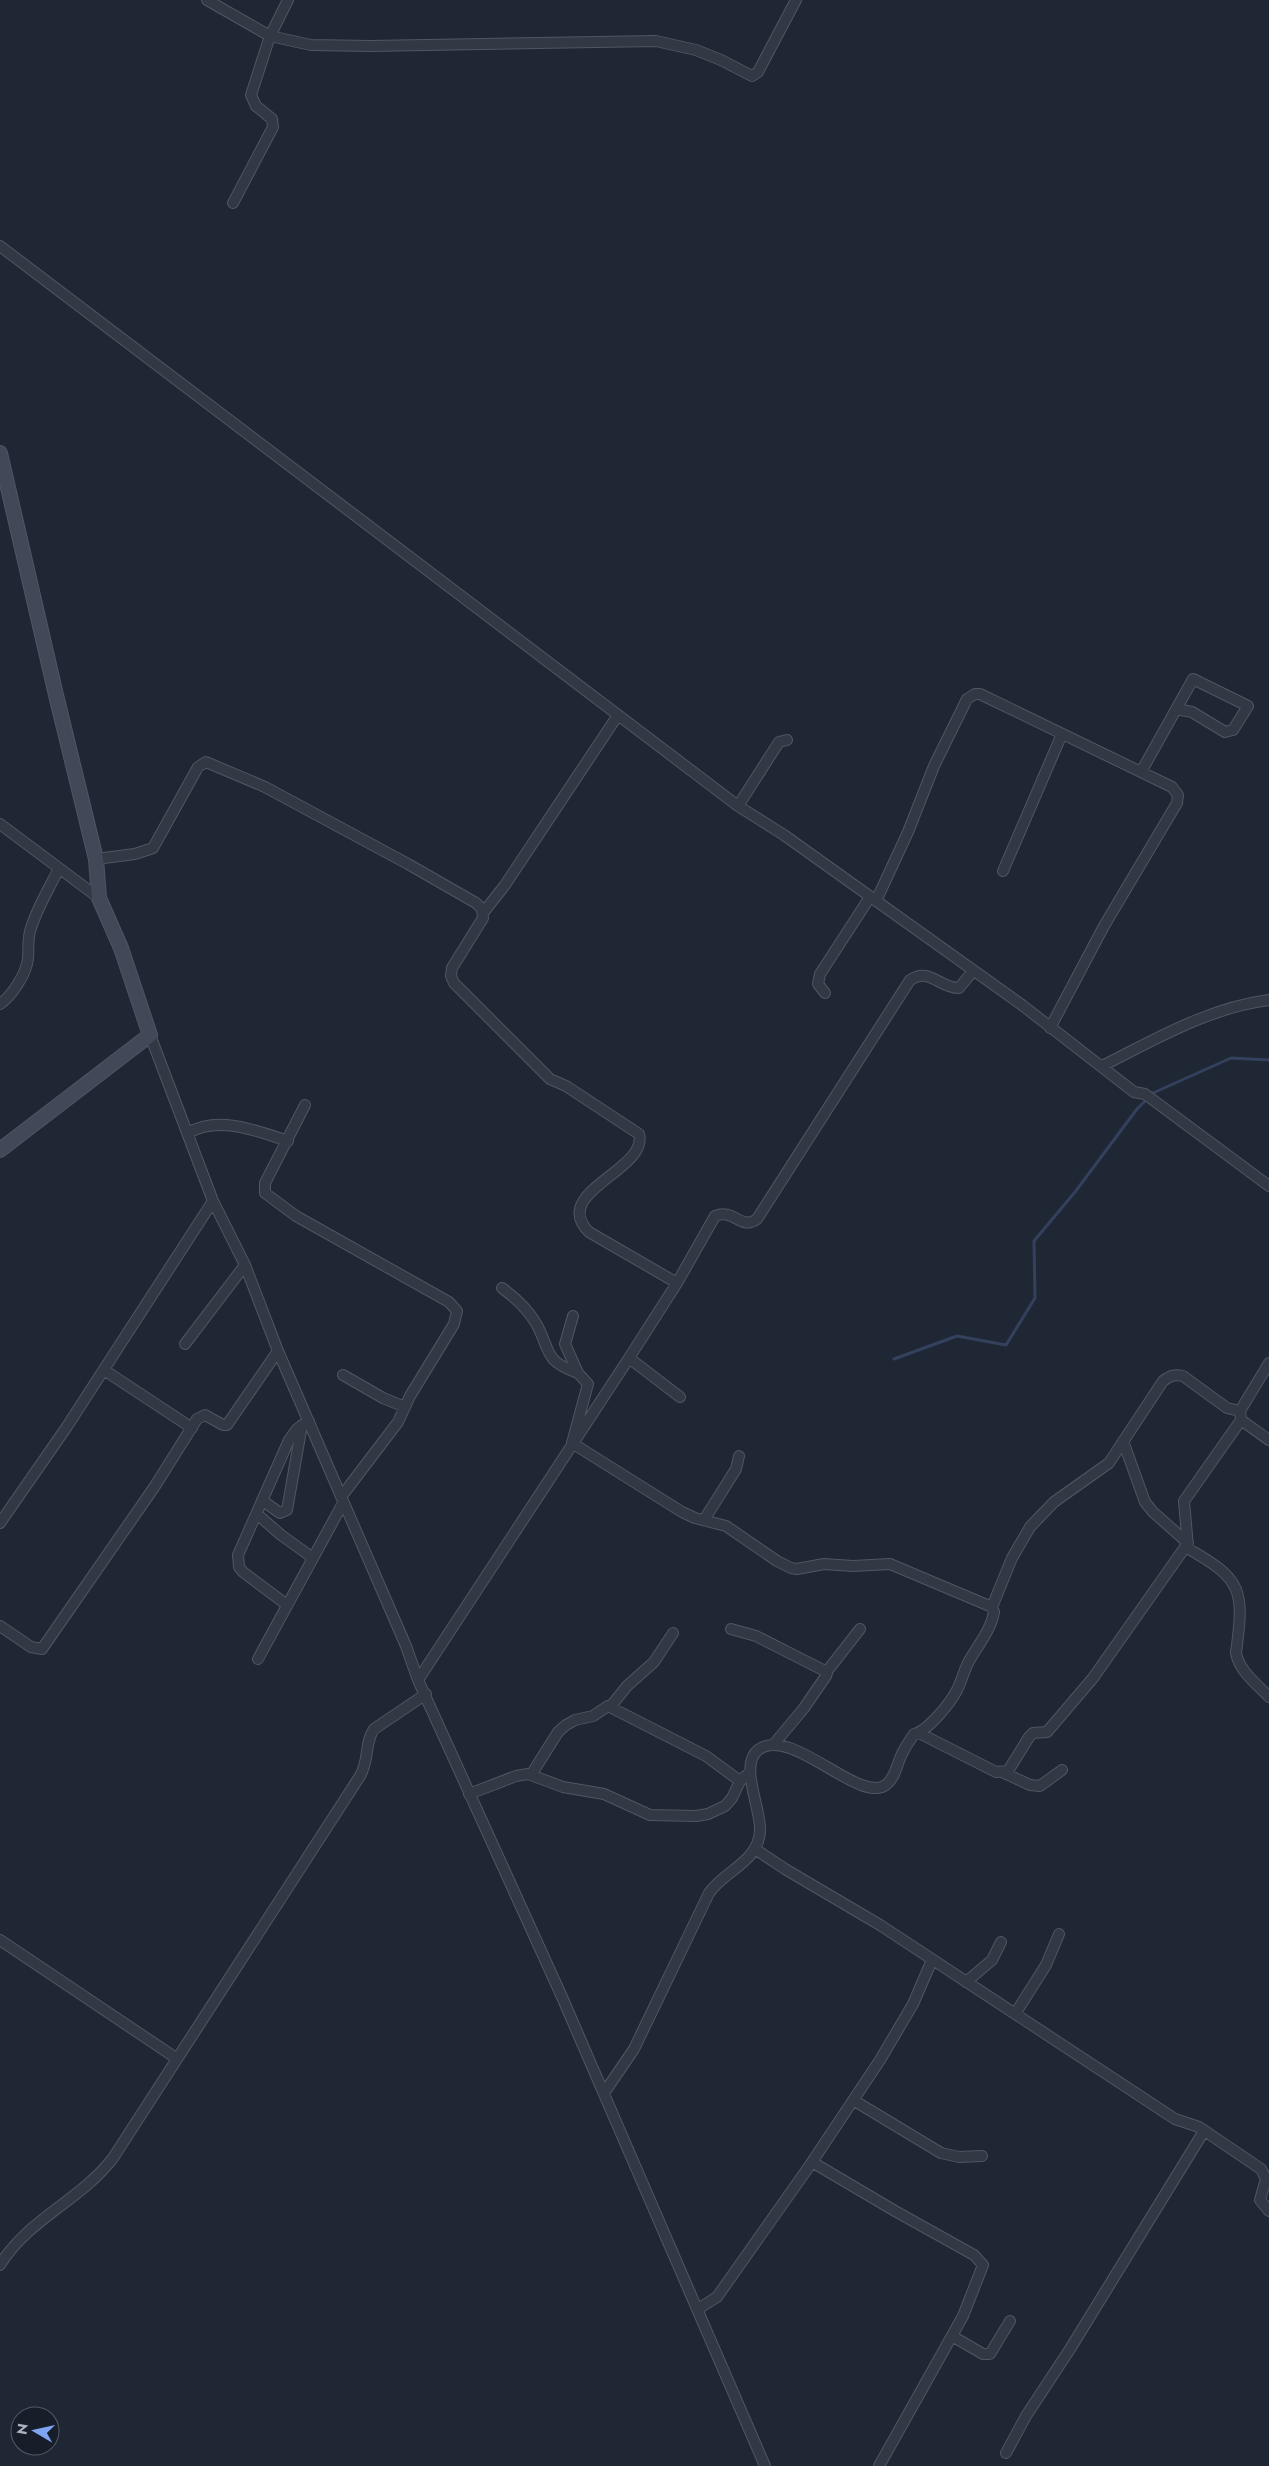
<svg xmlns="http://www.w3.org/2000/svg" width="1269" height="2466" font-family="Jost,sans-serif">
<rect width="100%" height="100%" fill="#1f2734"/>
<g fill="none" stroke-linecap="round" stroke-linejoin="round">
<path stroke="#33415c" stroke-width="3" d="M 894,1359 L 957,1336 L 1006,1345 L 1035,1298 L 1034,1241 L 1075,1192 L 1137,1109 L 1153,1093 L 1231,1058 L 1269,1060"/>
<g stroke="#505663" stroke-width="12">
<path id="street" d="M 207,0 L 270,36 L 311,45 L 370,46 L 656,41 L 696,50 L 721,60 L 752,76 L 758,72 L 796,0
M 233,203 L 273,127 L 272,119 L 256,106 L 251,95 L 270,36 L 288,0
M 0,246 L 738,806 L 784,835 L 1022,1005 L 1134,1092 L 1145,1094 L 1269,1186
M 1141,772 L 1193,679 L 1248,706 L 1233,730 L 1225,732 L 1192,712 L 1176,709
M 738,806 L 779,742 L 787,740
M 0,824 L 99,898
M 96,859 L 135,854 L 153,848 L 198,767 L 206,762 L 265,787 L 408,864 L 476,903 L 482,909 L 483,918 L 452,968 L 451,976 L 454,983 L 550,1079 L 566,1086 L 639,1134 C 649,1170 549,1192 589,1232 L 677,1283
M 1003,871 L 1062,734
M 876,901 L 908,832 L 934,766 L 967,699 L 975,694 L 980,694 L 1172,787 L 1178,795 L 1177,803 L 1104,926 L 1050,1028
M 483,913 L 505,885 L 618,715
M 825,993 L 818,984 L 820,974 L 870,897
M 0,1004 C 12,996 26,974 28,959 C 29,948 27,939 31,928 C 37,908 50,887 59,868
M 150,1035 L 213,1201 L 245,1265 L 278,1351 L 406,1646 L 418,1680 L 562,1997 L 765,2466
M 1102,1066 C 1156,1039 1208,1008 1269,1000
M 305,1105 L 265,1183 L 265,1193 L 296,1216 L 449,1302 L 457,1311 L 454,1324 L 410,1396 L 398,1422 L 341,1497
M 188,1133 C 219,1115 257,1131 288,1141
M 502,1288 C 516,1298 528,1309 537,1325 C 551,1352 544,1361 578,1373
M 573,1316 L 565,1344 L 578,1373 L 588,1384 L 572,1443 L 682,1512 L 695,1518 L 726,1526 L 777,1561 L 791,1568 L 797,1569 L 824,1564 L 853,1566 L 890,1564 L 992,1607
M 185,1344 L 245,1265
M 629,1358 L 680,1397
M 104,1370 L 192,1428
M 343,1375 L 383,1398 L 405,1407
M 1240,1411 L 1269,1363
M 1123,1441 L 1145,1502 L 1153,1512 L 1188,1543 L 1187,1548 C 1244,1580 1244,1591 1236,1653 C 1239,1671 1257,1684 1269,1697
M 263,1501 L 280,1513 L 287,1510 L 302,1425
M 257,1514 L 281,1535 L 313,1558
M 704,1520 L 736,1469 L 739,1456
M 0,1523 L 66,1428 L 213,1201
M 1188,1547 L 1184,1501 L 1241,1420
M 287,1605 L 243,1572 L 239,1567 L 238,1555 L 289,1440 L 297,1429 L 309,1421
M 0,1626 L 31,1647 L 42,1649 L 155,1486 L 197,1419 L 205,1415 L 223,1425 L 227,1425 L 278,1351
M 731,1629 L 756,1636 L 825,1671 L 828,1670 L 826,1676 L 804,1708 L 774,1744
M 258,1659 L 343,1503
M 828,1670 L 860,1629
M 418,1680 L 629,1358 L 677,1283 L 715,1216 C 734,1208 741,1231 757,1219 L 910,980 C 930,967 939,988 959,988 L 973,971
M 611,1706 L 627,1686 L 654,1662 L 673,1633
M 919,1733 L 996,1772 L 1008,1771 L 1029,1737 L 1033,1733 L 1047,1732 L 1093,1678 L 1188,1543
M 1002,1772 L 1030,1785 L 1040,1786 L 1062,1770
M 531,1775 L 558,1732 L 566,1725 L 575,1720 L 593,1716 L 608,1706 L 706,1756 L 740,1781
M 469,1794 L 516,1776 L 528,1774 L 563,1787 L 604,1794 L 650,1815 L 696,1816 L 708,1814 L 725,1806 L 732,1798 L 740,1781 L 749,1773
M 755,1849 L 785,1869 L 880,1925 L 1175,2119 L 1199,2127 L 1261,2169 L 1266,2179 L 1260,2200 L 1269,2211
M 0,1940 L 176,2058
M 966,1982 L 992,1960 L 1001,1942
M 1015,2014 L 1046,1965 L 1059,1934
M 604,2093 L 634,2049 L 709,1893 C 725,1870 759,1862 760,1830 C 761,1808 739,1765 758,1750 C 791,1724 861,1807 887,1784 C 897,1775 897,1761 904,1750 C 907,1744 911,1739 914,1734 C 928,1731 951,1702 957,1690 C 962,1680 964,1670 969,1661 C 978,1645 991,1630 994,1612 L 992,1607 L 1012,1558 L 1030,1527 L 1054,1502 L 1109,1463 L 1163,1381 C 1170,1376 1174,1374 1183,1376 L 1227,1408 L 1240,1411 L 1241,1420 L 1269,1440
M 853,2100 L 941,2153 L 959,2157 L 982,2156
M 812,2162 L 895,2211 L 974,2255 L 983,2265 L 963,2316 L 879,2466
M 0,2265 C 28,2219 81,2200 113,2158 L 360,1776 C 370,1758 364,1744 374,1729 L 426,1694
M 698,2309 L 717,2297 L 808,2168 L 880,2060 L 913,2004 L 932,1960
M 952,2336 L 983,2354 L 990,2354 L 1010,2321
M 1006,2453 L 1026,2416 L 1070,2349 L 1204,2131"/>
</g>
<g stroke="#505663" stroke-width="16">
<path id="secondary" d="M 0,453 L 56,695 L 96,859 L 99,898 L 121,948 L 150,1035 L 0,1150"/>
</g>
<use href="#street" stroke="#323945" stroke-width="10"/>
<use href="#secondary" stroke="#414858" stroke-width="14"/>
</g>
<g transform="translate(35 2431) rotate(279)"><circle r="24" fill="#181e29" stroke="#535a66"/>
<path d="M0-4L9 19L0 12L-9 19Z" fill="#7fa4f4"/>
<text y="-8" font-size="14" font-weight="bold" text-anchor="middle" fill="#acb3c2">N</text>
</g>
</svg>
